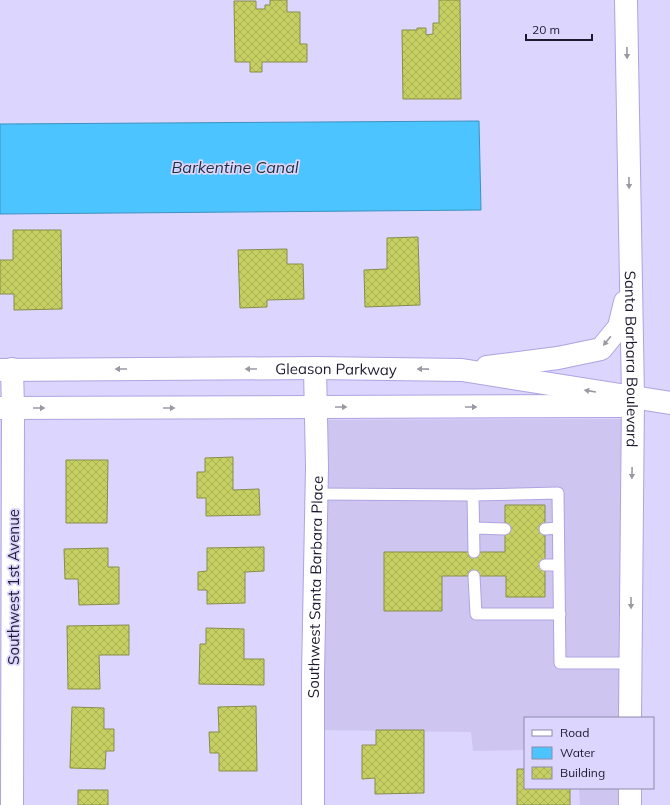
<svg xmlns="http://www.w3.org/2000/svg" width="670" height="805" font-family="Mulish,sans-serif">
<defs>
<pattern id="building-cross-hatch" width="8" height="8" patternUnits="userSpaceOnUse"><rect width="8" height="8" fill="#c6d062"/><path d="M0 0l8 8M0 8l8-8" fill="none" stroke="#aab255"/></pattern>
</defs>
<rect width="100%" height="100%" fill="#dcd5fd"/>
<path fill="#cec6f0" d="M 621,419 L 619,718 L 525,718 L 525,750 L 473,751 L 471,732 L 316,730 L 315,420 Z
M 579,788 L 619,788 L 619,805 L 580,805 Z"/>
<path fill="#4bc4ff" stroke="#3e91c1" d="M 479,121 L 481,210 L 0,214 L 0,124 Z"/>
<path fill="url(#building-cross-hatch)" stroke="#878d4b" d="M 270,0 L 287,0 L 287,12 L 300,12 L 300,44 L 307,44 L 307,62 L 262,62 L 262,72 L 250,72 L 250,62 L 235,62 L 234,1 L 256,1 L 256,9 L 265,9 L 265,5 L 270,5 Z
M 439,0 L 460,0 L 461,99 L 403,99 L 402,30 L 417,30 L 417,28 L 426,28 L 426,35 L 433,34 L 433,23 L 439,23 Z
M 13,230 L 61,230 L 62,309 L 14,310 L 14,294 L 0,294 L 0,260 L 13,260 Z
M 418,237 L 420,305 L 365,307 L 364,270 L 387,269 L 387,238 Z
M 287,249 L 287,264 L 303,264 L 304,299 L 267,300 L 267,307 L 240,308 L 238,250 Z
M 233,457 L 233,490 L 259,489 L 260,515 L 206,516 L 206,498 L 197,498 L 197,472 L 205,472 L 205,458 Z
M 66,460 L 108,460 L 107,523 L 66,523 Z
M 505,505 L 545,505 L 545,597 L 506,597 L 506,576 L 442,576 L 442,611 L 384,611 L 384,552 L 505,552 Z
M 264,547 L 264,571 L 245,572 L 245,603 L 207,604 L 207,590 L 198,590 L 198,572 L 207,571 L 207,548 Z
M 108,548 L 108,567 L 119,567 L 119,604 L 79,605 L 78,579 L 65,579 L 64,549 Z
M 129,625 L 129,655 L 99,655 L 100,689 L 68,689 L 67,626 Z
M 206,628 L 244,629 L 244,659 L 264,659 L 264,685 L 199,684 L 200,644 L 206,644 Z
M 256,706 L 257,771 L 219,771 L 219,753 L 210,753 L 209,732 L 219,732 L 218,707 Z
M 72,707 L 104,708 L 104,729 L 114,729 L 114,751 L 106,751 L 105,769 L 70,768 Z
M 376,730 L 424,730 L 424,793 L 375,794 L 375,778 L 362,779 L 362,745 L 376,745 Z
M 517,769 L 525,769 L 525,788 L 570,788 L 570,805 L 517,805 Z
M 78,790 L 108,790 L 108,805 L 78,805 Z"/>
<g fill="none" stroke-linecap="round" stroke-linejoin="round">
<g stroke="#afa3e2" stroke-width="13">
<path id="service" d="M 316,494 L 473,495 L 558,493 L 560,663 L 631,663
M 473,495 L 474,552
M 474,528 L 505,529
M 545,529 L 558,528
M 545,565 L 559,565
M 474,576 L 476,614 L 560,614"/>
</g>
<g stroke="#afa3e2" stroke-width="24">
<g id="minor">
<path d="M 12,369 L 13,408 L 12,805"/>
<path id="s1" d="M 313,805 L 313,674 L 317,467 L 315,368"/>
</g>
</g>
<g stroke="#afa3e2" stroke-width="24">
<g id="secondary">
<path id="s2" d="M 626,0 L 633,397 L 630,718"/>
<path d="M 487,367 L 558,358 L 601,349 L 619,327 L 625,302"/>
<path id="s3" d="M 0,370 L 315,368 L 462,370 L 670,403"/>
<path d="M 0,408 L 621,406"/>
<path d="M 630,805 L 630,788"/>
</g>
</g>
<use href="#service" stroke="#fff" stroke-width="11"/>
<use href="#minor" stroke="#fff" stroke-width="22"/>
<use href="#secondary" stroke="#fff" stroke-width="22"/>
</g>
<defs><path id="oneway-solid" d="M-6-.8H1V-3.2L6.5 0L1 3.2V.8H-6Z"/></defs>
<g fill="#9a98a2">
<use href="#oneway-solid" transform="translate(627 53) rotate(89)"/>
<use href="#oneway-solid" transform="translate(629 183) rotate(89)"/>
<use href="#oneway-solid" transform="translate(607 341) rotate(129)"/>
<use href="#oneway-solid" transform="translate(121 369) rotate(180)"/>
<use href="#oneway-solid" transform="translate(251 369) rotate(180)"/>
<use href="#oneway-solid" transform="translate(423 369) rotate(-179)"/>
<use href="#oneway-solid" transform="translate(590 391) rotate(-171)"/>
<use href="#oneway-solid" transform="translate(341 407)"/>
<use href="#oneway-solid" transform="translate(471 407)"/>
<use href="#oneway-solid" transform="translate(39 408)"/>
<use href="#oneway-solid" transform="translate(169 408)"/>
<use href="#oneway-solid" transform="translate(632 473) rotate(91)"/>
<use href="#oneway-solid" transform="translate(631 603) rotate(90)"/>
</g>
<g text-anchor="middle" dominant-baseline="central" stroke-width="3.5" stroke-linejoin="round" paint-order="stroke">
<g font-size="15" fill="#1e1930" stroke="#dcd5fd">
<text stroke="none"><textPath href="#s2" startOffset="359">Santa Barbara Boulevard</textPath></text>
<text stroke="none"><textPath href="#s3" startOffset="336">Gleason Parkway</textPath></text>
<text transform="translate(13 587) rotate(-90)">Southwest 1st Avenue</text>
<text stroke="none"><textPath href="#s1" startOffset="218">Southwest Santa Barbara Place</textPath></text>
</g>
<g font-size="16" font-style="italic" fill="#1c303b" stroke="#dcd5fd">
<text x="235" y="167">Barkentine Canal</text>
</g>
</g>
<rect x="524" y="717" width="130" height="72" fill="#dcd5fd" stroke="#908aab"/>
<rect x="532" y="730" width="20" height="6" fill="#ffffff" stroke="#908aab"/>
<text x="560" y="737" font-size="12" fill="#1e1930">Road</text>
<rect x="532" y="747" width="20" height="12" fill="#4bc4ff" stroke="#908aab"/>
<text x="560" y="757" font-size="12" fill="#1e1930">Water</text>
<rect x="532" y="767" width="20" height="12" fill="url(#building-cross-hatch)" stroke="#908aab"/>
<text x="560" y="777" font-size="12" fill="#1e1930">Building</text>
<path d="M526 34v6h66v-6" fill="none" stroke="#1e1930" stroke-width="2"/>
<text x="532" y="34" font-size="12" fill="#1e1930" stroke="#dcd5fd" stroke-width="3" paint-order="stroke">20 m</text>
</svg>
